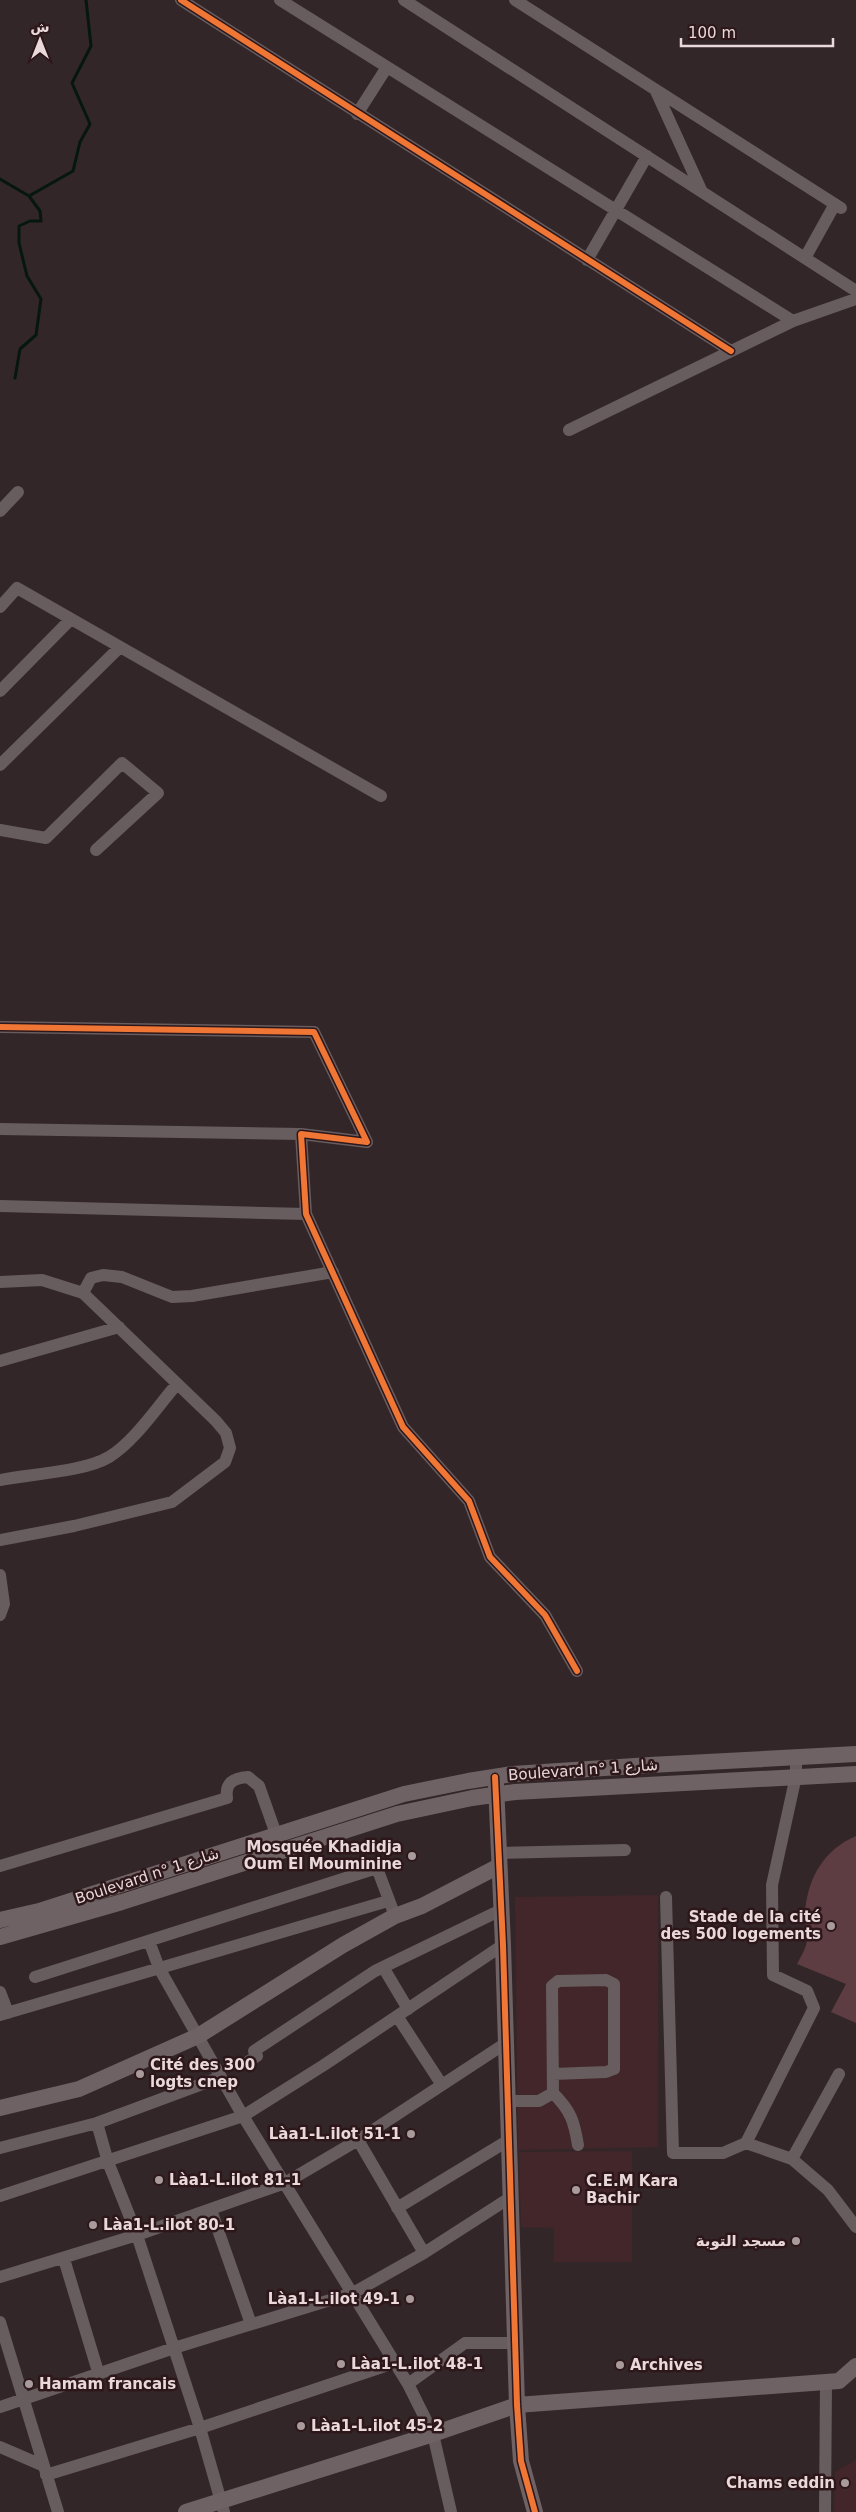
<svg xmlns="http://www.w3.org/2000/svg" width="856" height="2512" font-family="'DejaVu Sans','Noto Sans Arabic',sans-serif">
<rect width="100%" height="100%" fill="#332628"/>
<path fill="#42262a" d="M 658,1895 L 658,2147 L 518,2150 L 515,1897 Z
M 632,2151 L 632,2262 L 554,2262 L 554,2228 L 521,2227 L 519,2152 Z
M 856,2460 L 856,2512 L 834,2512 L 835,2472 Z"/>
<path fill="#5e3d42" d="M 856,1836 L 856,2023 L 831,2012 L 846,1984 L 797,1964 C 801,1956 807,1947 807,1939 C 808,1930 804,1921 805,1912 C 808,1877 824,1850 856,1836 Z"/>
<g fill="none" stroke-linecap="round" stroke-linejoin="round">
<path stroke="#061710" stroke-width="3" d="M 0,179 L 29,196
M 15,378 L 20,349 L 36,335 L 41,299 L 27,276 L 19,243 L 19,226 L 30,221 L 41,221 L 40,211 L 29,196 L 73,171 L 80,142 L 90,124 L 72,83 L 91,46 L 86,0"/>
<path stroke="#675c5e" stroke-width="12" d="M 181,0 L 731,351
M 280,0 L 793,321
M 404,0 L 856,291
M 515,0 L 841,208
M 655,89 L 702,192
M 357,114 L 387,67
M 805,258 L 835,204
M 587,260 L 647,156
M 569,430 L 793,321 L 856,299
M 0,511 L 18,492
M 0,607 L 17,588 L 381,796
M 0,691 L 71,619
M 0,765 L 120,647
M 0,830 L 46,838 L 122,763 L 158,793 L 96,850
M 0,1027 L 314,1032 L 367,1142 L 301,1134 L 306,1214 L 403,1427 L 469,1501 L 490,1557 L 545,1615 L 577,1671
M 0,1129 L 301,1134
M 0,1206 L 306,1214
M 0,1282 L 42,1280 L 83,1293 L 216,1421 L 226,1433 L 230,1448 L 225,1462 L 172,1502 L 74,1526 L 0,1540
M 83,1293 L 91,1278 L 103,1275 L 122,1277 L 172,1297 L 192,1296 L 333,1272
M 0,1361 L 119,1327
M 0,1480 C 30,1474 84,1472 109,1457 C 134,1442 157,1407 177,1384
M 0,1575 L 4,1604 L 0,1615
M 796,1756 L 796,1776 L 772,1885 L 773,1975 L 807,1991 L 814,2008 L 746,2143 L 792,2159 L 828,2190 L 856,2227
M 499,1853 L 625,1850
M 0,1866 L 227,1798 C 225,1783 233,1778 248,1777 L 259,1786 L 276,1834
M 666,1897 L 673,2153 L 723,2153 L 746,2143
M 149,1941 L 159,1968 L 243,2116 L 408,2384 L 433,2434 L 451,2512
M 383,1967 L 408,2009
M 35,1977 L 377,1868 L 395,1916
M 0,1992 L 8,2013
M 0,2015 L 388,1901
M 397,2016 L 442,2085
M 246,2063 L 257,2056 L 254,2051 L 375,1971 L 501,1910
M 553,2074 L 606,2072 L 614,2069 L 614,1984 L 606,1980 L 558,1981 L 552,1986 L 553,2093
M 508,2101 L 539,2101 L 553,2093 C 571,2111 574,2121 578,2145
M 97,2123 L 108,2162 L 137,2235 L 200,2428 L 224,2512
M 358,2140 L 424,2253
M 0,2148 L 97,2123 L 221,2077
M 792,2159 L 839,2074
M 0,2196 L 243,2116 L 324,2065 L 503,1945
M 397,2208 L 509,2140
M 211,2210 L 251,2324
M 64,2259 L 99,2375
M 0,2277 L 137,2235 L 285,2183 L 358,2140 L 506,2043
M 0,2322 L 58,2512
M 408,2384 L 465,2343 L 516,2343
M 0,2407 L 174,2348 L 353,2293 L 424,2253 L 511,2197
M 0,2447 L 44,2466
M 46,2475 L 200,2428 L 394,2363
M 825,2512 L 826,2382"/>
<path stroke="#6f6264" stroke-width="16" d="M 496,1784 L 503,1945 L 517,2405 L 521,2461 L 535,2512
M 0,1920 L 39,1911 L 404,1794 L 468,1781 L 513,1774 L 650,1765 L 856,1754
M 0,1937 L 122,1902 L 397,1814 L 472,1798 L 515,1792 L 856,1774
M 0,2108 L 79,2089 L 198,2036 L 343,1945 L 395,1916 L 422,1906 L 499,1866
M 186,2512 L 433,2434 L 517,2405 L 839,2381 L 856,2366"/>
<g stroke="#2d171a" stroke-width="9">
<path id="cycleway" d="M 181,0 L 731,351
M 0,1027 L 314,1032 L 367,1142 L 301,1134 L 306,1214 L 403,1427 L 469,1501 L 490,1557 L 545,1615 L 577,1671
M 495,1777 L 503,1945 L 517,2405 L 521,2461 L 535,2512"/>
</g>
<use href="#cycleway" stroke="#f07635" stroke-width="6"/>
</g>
<g fill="#a99a9c" stroke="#2d171a" stroke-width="2">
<circle cx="412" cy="1856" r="5"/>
<circle cx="831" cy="1926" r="5"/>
<circle cx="140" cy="2074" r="5"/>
<circle cx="411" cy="2134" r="5"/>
<circle cx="159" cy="2180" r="5"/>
<circle cx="576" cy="2190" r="5"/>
<circle cx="93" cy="2225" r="5"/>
<circle cx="796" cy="2241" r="5"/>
<circle cx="410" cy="2299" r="5"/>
<circle cx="341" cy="2364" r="5"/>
<circle cx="620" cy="2365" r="5"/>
<circle cx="29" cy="2384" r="5"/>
<circle cx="301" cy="2426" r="5"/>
<circle cx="845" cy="2483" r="5"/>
</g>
<g text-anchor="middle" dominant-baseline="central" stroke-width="5" stroke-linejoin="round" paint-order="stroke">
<g font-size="15" fill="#e9d9da" stroke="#2d171a">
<text transform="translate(583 1770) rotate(-4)">Boulevard n° شارع 1</text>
<text transform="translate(147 1876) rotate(-18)">Boulevard n° شارع 1</text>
</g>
<g font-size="15" font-weight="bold" fill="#e9d9da" stroke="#2d171a" text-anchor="start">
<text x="402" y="1847" text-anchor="end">Mosquée Khadidja<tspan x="402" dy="17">Oum El Mouminine</tspan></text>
<text x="821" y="1917" text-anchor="end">Stade de la cité<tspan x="821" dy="17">des 500 logements</tspan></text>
<text x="150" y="2065">Cité des 300<tspan x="150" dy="17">logts cnep</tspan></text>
<text x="401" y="2134" text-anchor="end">Làa1-L.ilot 51-1</text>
<text x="169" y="2180">Làa1-L.ilot 81-1</text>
<text x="586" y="2181">C.E.M Kara<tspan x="586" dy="17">Bachir</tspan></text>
<text x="103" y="2225">Làa1-L.ilot 80-1</text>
<text x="786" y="2241" text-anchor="end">مسجد التوبة</text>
<text x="400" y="2299" text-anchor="end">Làa1-L.ilot 49-1</text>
<text x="351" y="2364">Làa1-L.ilot 48-1</text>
<text x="630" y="2365">Archives</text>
<text x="39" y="2384">Hamam francais</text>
<text x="311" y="2426">Làa1-L.ilot 45-2</text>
<text x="835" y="2483" text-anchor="end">Chams eddin</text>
</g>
</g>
<g transform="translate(40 40)" stroke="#2d171a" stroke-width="4" paint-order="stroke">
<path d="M0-4L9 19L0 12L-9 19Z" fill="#e9d9da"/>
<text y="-8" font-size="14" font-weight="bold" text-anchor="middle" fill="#e9d9da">ش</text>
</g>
<path d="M681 38v8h152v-8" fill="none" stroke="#e9d9da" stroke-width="2.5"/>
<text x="688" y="38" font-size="15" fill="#e9d9da" stroke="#2d171a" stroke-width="4" paint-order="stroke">100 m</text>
</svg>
